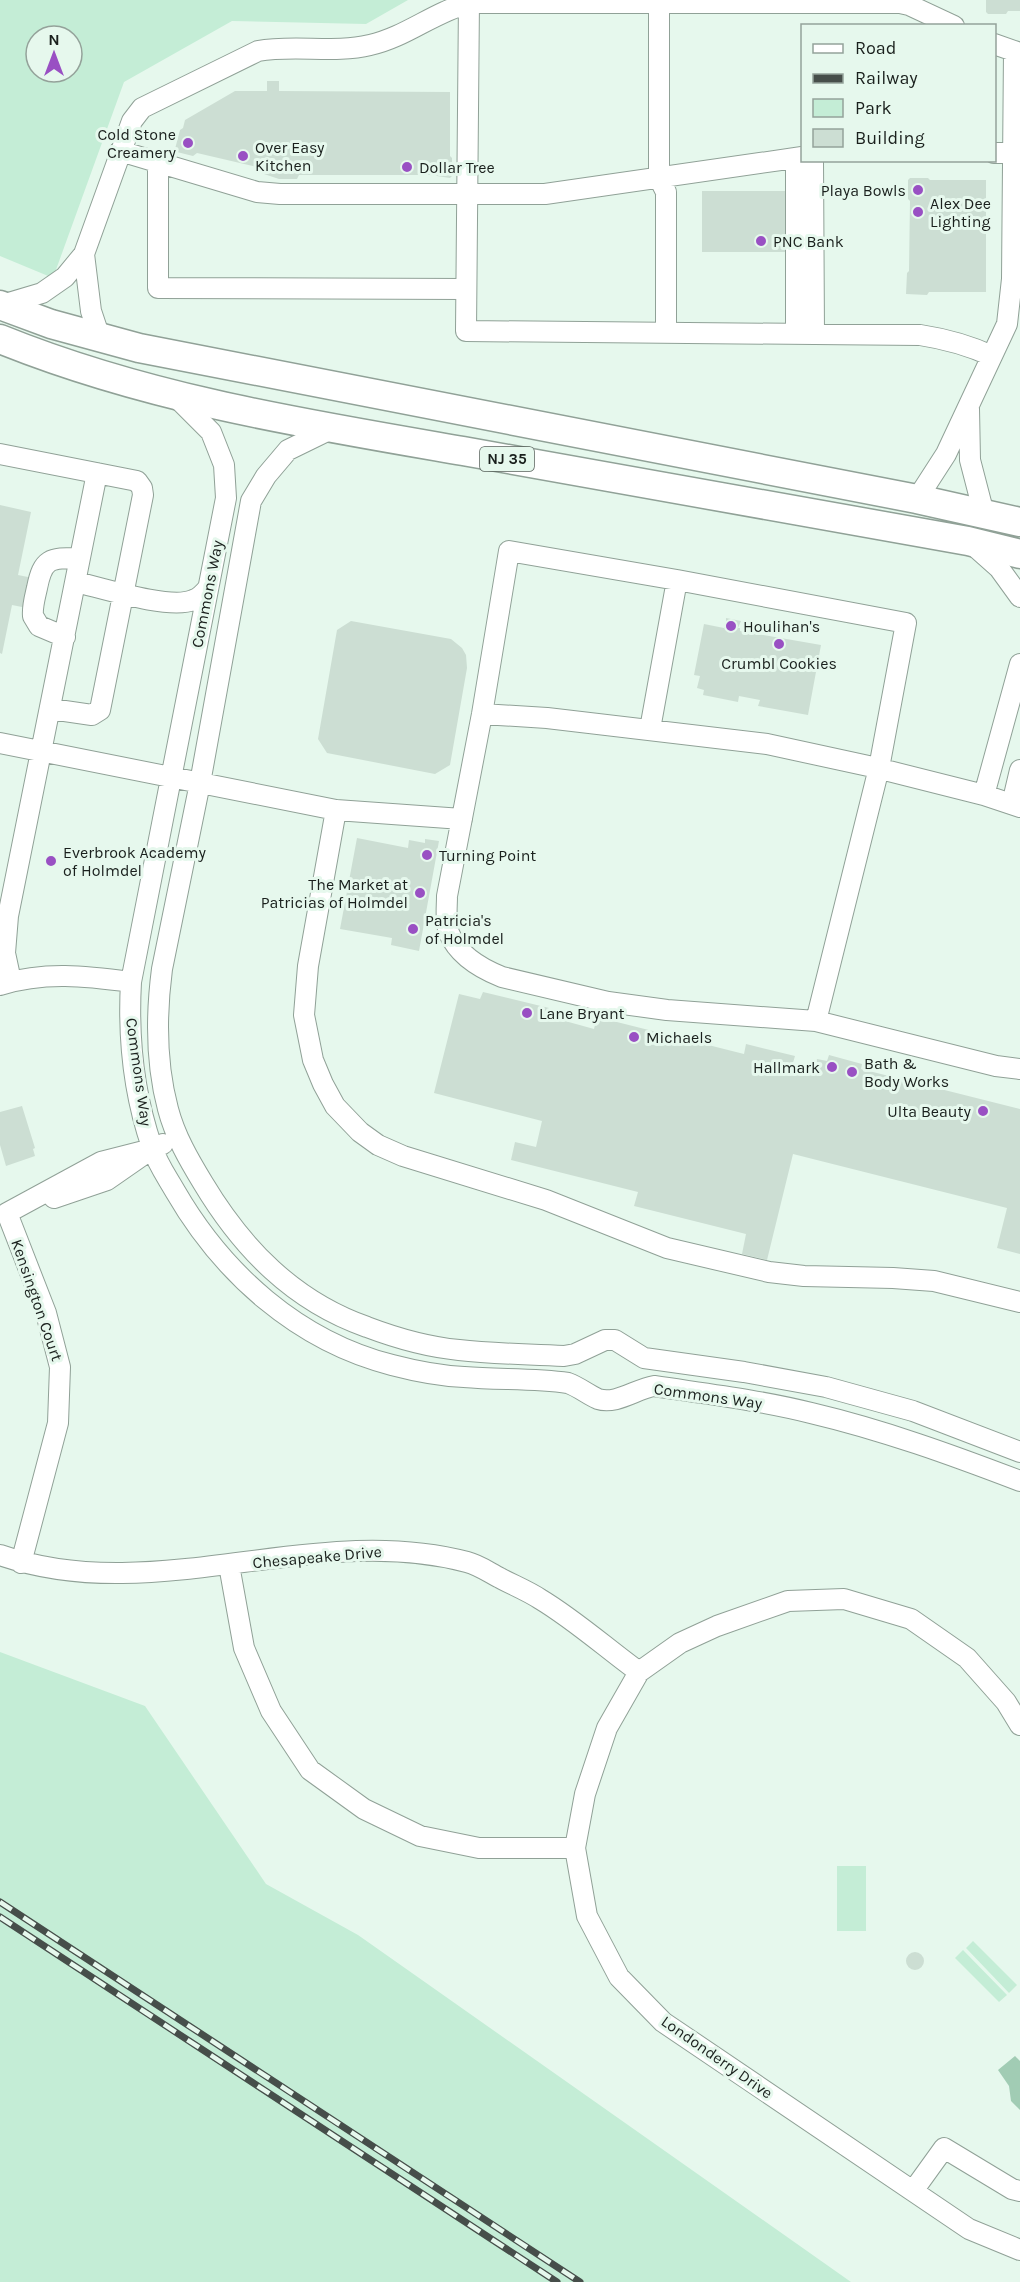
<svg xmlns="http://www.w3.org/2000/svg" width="1020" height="2282" font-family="Karla,sans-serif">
<rect width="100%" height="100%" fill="#e6f8ed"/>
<path fill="#c4edd6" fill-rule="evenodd" d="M 0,0 L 408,0 L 366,24 L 232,21 L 124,82 L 53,278 L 0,256 ZM 36,36 L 72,36 L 72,72 L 36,72 Z
M 0,1652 L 145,1706 L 266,1884 L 358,1935 L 851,2282 L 0,2282 Z
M 837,1866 L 866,1866 L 866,1931 L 837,1931 Z
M 973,1941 L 1017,1985 L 1009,1993 L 966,1948 Z
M 963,1950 L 1007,1995 L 999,2002 L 955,1958 Z"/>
<path fill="#a1ccb4" d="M 1015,2056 L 1020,2061 L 1020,2110 L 1011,2101 L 1009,2086 L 998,2070 Z"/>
<path fill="#ccded3" d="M 986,0 L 1020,0 L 1020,11 L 1008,11 L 1006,14 L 988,14 L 986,12 Z
M 267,81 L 279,81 L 279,91 L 450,92 L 450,156 L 452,158 L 452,176 L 450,178 L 430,175 L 299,175 L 297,179 L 279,179 L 261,173 L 261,168 L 197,153 L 193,156 L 177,152 L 175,149 L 180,130 L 183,128 L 185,120 L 235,91 L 267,91 Z
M 910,178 L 928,178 L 930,180 L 986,180 L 986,292 L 929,292 L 927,295 L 906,294 L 907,273 L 909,271 L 910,201 L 908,199 L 908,180 Z
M 702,191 L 786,191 L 786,213 L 821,213 L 821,249 L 786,249 L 786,252 L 702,252 Z
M 0,505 L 31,512 L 18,575 L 48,581 L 42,611 L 12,605 L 2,654 L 0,653 Z
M 726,618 L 741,621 L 738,628 L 740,628 L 740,631 L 821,645 L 808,715 L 758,706 L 760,700 L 739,696 L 738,702 L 703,695 L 704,690 L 697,688 L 700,676 L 694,675 L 704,624 L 724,628 L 726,623 Z
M 351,621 L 451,639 L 462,648 L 466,655 L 467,668 L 450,765 L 435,774 L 327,753 L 318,739 L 337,630 Z
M 357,838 L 408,848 L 409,840 L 425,843 L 425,839 L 439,841 L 419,951 L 391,945 L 392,938 L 340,929 Z
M 483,992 L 549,1008 L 547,1016 L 594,1029 L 597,1017 L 744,1054 L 746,1044 L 795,1056 L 792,1066 L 814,1071 L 817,1059 L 827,1061 L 829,1055 L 862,1064 L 861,1069 L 1020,1109 L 1020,1254 L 997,1248 L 1007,1208 L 793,1154 L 767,1260 L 742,1254 L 746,1234 L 634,1206 L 638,1192 L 511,1160 L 515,1142 L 536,1147 L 542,1121 L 434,1093 L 459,994 L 480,999 Z
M 22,1106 L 35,1148 L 33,1149 L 35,1156 L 6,1166 L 0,1145 L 0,1112 Z
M906 1961a9 9 0 1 1 18 0a9 9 0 1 1-18 0Z"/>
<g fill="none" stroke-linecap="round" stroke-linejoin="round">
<g stroke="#90a197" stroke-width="22">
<path id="minor" d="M 469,0 L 466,331 L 920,335 C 946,339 968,345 992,356
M 659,2 L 659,178 L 666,192 L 666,333
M 994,44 L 1020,53
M 120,151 L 257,192 L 280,194 L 545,194 L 802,157
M 994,153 L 1013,153
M 796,158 L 796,334
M 813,160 L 814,334
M 158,162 L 158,288 L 466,289
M 84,254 L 91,311 L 100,338
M 2,305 L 42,293 L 65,277 L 84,254 L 132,121 L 142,108 L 258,51 C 295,44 334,54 370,45 C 406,37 434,12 469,3 L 900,3 L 909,5 L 954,26
M 176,397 L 211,432 L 224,465 L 226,498 L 131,982 C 128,1036 134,1095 152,1147 C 157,1163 167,1177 175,1191 C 223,1274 298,1341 392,1365 C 415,1371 440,1376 464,1377 C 498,1380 534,1378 568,1383 C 579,1387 587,1394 598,1399 C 616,1405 636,1389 654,1386 C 707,1394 759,1400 811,1413 C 883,1430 952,1455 1020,1481
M 969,409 L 970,460 L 984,514
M 333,428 L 288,450 L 266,476 L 251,501 L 200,783 L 162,969 C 156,1015 156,1064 168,1109 C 175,1136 189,1160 203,1183 C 242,1248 293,1301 367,1327 C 396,1338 428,1347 459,1350 C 494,1354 529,1354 564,1356 L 575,1354 L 605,1340 L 615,1340 L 644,1358 L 744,1372 L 826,1387 L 913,1411 L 1020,1452
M 0,454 L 137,481 L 142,488 L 143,495 L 100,710 L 92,715 L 51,709
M 917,499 L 946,454 L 1007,324 L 1012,279 L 1014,52
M 972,544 L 999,568 L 1020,597
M 677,580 L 906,623 L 879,768 L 816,1021
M 76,582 C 102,588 170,610 193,600 C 199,598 204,593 208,588
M 65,637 L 39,626 L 33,616 C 32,607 35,597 37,588 C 43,557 51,558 80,558
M 482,714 L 547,718 L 767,744 L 873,767 L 984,795 L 1020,807
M 650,729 L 677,580 L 509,551 L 482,714 L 447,896 C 447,908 445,921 449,933 C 458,955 482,969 502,977 L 608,1002 L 667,1010 L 816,1021 L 996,1066 L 1020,1069
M 0,743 L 336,810 L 462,819
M 984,795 L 1020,664
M 1012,804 L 1020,770
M 336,810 L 308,966 L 304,1015 L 313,1060 L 323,1084 L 335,1106 L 360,1132 L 378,1145 L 403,1156 L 546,1200 L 667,1248 L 769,1272 L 804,1276 L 893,1278 L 934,1281 L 1020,1302
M 11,981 L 5,953 L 8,916 L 97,473
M 0,985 C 44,971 86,976 131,982
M 54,1198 L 107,1180 L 143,1155
M 7,1213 L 46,1313 L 60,1367 L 58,1423 L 21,1563
M 7,1213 L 101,1162 L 152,1149 L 163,1144
M 0,1555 C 154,1609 313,1521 467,1562 C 479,1565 490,1573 500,1578 C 513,1585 528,1591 540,1599 C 575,1620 606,1648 639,1672
M 229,1565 L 244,1648 L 271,1711 L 310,1770 L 364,1809 L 420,1836 L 479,1848 L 575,1848
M 1020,1725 L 1006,1702 L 967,1658 L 911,1619 L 844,1599 L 788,1601 L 717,1626 L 680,1643 L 639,1672 L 607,1728 L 585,1794 L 575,1848 L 587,1916 L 619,1977 L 663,2022 L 969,2229 L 1020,2250
M 913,2191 L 944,2148 L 1012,2189 L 1020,2191"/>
</g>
<g stroke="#90a197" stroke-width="31">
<path id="highway" d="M 0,305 L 51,324 L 139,348 L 917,499 L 1020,522
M 0,339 C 148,399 306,424 463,451 C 631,481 799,511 968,541 L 1020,554"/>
</g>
<use href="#minor" stroke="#fff" stroke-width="20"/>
<use href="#highway" stroke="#fff" stroke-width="28"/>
<g stroke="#464e4a" stroke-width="7">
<path id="rail" d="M 0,1902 L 580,2282
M 0,1917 L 557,2282"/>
</g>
<use href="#rail" stroke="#e6f8ed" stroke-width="4.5" stroke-dasharray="14" stroke-linecap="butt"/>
</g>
<g fill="#9950c3" stroke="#e6f8ed" stroke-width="2">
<circle cx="188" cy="143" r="6"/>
<circle cx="243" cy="156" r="6"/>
<circle cx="407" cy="167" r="6"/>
<circle cx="918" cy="190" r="6"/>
<circle cx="918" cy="212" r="6"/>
<circle cx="761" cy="241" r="6"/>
<circle cx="731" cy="626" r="6"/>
<circle cx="779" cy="644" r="6"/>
<circle cx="427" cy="855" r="6"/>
<circle cx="51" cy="861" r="6"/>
<circle cx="420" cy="893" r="6"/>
<circle cx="413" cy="929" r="6"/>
<circle cx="527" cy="1013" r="6"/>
<circle cx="634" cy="1037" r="6"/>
<circle cx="832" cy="1067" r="6"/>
<circle cx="852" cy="1072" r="6"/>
<circle cx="983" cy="1111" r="6"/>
</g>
<g text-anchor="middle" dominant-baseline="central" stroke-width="6" stroke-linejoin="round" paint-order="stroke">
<rect fill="#e6f8ed" stroke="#57615b" stroke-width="1.5" x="480" y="447" width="54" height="24" rx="4.5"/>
<g font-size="15" font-weight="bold" fill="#1a201d">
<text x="507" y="459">NJ 35</text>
</g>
<g font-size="16" fill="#1a201d" stroke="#e6f8ed" text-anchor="start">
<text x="176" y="134" text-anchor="end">Cold Stone<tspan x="176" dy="18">Creamery</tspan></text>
<text x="255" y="147">Over Easy<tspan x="255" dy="18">Kitchen</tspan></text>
<text x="419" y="167">Dollar Tree</text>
<text x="906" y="190" text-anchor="end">Playa Bowls</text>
<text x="930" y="203">Alex Dee<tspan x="930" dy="18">Lighting</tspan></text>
<text x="773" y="241">PNC Bank</text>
<text x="743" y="626">Houlihan's</text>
<text x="779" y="663" text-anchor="middle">Crumbl Cookies</text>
<text x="63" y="852">Everbrook Academy<tspan x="63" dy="18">of Holmdel</tspan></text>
<text x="439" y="855">Turning Point</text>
<text x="408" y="884" text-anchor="end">The Market at<tspan x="408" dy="18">Patricias of Holmdel</tspan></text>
<text x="425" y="920">Patricia's<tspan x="425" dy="18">of Holmdel</tspan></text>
<text x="539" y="1013">Lane Bryant</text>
<text x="646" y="1037">Michaels</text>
<text x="864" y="1063">Bath &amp;<tspan x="864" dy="18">Body Works</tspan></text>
<text x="820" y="1067" text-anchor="end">Hallmark</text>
<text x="971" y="1111" text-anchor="end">Ulta Beauty</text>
</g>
<g font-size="16" fill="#1a201d" stroke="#e6f8ed">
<text transform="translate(207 594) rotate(-79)">Commons Way</text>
<text transform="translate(139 1072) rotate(82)">Commons Way</text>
<text transform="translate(37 1300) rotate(71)">Kensington Court</text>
<text transform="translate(708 1396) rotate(8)">Commons Way</text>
<text transform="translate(317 1557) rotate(-5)">Chesapeake Drive</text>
<text transform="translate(717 2057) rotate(35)">Londonderry Drive</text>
</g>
</g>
<rect x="801" y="24" width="195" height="138" fill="#e6f8ed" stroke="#94a29a" stroke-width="1.5"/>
<rect x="813" y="44" width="30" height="9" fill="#ffffff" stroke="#94a29a" stroke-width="1.5"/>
<text x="855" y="54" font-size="18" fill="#1a201d">Road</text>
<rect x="813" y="74" width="30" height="9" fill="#464e4a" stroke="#94a29a" stroke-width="1.5"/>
<text x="855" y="84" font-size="18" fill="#1a201d">Railway</text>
<rect x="813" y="99" width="30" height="18" fill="#c4edd6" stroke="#94a29a" stroke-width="1.5"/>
<text x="855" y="114" font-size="18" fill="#1a201d">Park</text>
<rect x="813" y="129" width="30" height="18" fill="#ccded3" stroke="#94a29a" stroke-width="1.5"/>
<text x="855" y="144" font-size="18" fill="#1a201d">Building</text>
<g transform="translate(54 54)"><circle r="28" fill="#e6f8ed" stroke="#94a29a" stroke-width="1.5"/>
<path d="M0-4.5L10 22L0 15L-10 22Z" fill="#9950c3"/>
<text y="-9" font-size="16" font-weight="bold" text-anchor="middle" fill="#1a201d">N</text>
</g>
</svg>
